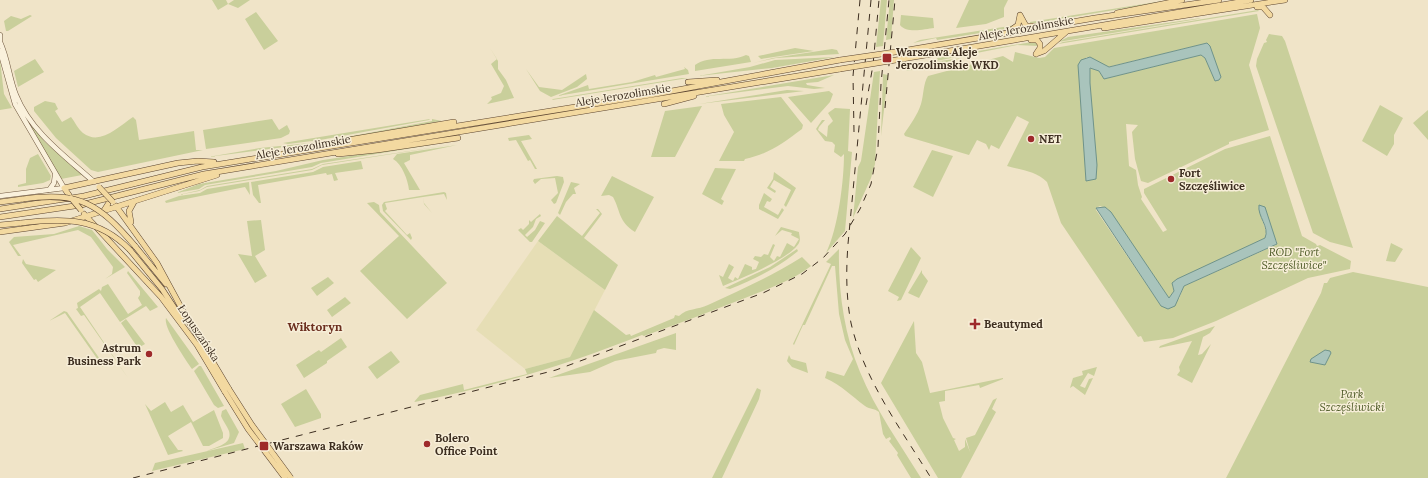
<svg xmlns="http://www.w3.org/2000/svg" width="1428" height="478" font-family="Lora,serif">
<rect width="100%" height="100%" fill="#f0e4c8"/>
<path fill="#e6deb5" d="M 538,241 L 605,290 L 570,357 L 525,369 L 476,330 Z"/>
<path fill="#c9cf9b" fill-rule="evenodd" d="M 212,0 L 226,0 L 228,4 L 234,0 L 250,0 L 238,8 L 228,4 L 218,10 Z
M 881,0 L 887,0 L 883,46 L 876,47 Z
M 890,0 L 894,0 L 891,39 L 886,40 Z
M 969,0 L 1008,0 L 1004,8 L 1004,17 L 986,24 L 956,28 Z
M 1169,0 L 1169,1 L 1030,24 L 1030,22 Z
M 1258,10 L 1259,11 L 1058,44 L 1063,42 Z
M 256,12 L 278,41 L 264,50 L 245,19 Z
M 1257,14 L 1260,28 L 1249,65 L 1269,130 L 1229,142 L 1229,144 L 1148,183 L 1141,181 L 1135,159 L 1132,132 L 1138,125 L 1126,124 L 1129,166 L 1136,170 L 1138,185 L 1142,197 L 1141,199 L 1163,232 L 1167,230 L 1144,193 L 1144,189 L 1225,149 L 1270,136 L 1302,236 L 1316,244 L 1317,246 L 1320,245 L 1351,261 L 1350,269 L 1308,278 L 1216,321 L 1173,338 L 1144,342 L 1141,336 L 1138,337 L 1061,223 L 1047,182 C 1036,171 1021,170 1007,166 L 1029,122 L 1017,116 L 999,149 L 991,145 L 989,150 L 986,144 L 977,140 L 969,155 L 905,136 L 904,134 C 910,125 918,114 921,104 C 924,94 923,84 928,76 L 1003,56 L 1013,62 L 1015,52 L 1039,58 L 1045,57 L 1054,48 ZM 1207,43 L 1215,81 L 1205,58 L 1201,55 L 1104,79 L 1099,71 L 1091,67 L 1089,72 L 1091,95 L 1086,57 L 1108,67 ZM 1100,206 L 1108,209 L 1169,298 L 1174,291 L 1172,285 L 1265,238 L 1266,232 L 1258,206 L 1277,242 L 1276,245 L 1184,286 L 1179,299 L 1161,306 L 1096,210 L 1096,208 Z
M 30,15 L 32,16 L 8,31 L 6,31 L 4,21 L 11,16 L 21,19 Z
M 901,15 L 933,18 L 934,28 C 925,29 907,34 900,25 Z
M 1201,18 L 1198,19 L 1058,42 L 1068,37 Z
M 1016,25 L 1011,28 L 937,40 L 936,38 L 913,43 L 920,40 Z
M 1269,34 L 1282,36 L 1285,41 L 1353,248 L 1330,242 L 1313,233 L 1256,66 L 1257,59 L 1264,43 L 1267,42 L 1266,40 Z
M 1032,42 L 1035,42 L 1038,46 L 1017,45 L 921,64 L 915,64 L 938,60 L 937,58 Z
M 490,48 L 498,61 L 498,69 L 506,80 L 514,98 L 487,104 L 492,99 L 491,97 L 501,93 L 504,86 L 491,64 L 497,59 Z
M 795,48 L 814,51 L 761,59 L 758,56 Z
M 832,49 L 837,50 L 839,54 L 776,58 L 753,63 L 773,58 Z
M 746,55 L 749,56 L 751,62 L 695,71 L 695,65 C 710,54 730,63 746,55 Z
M 835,57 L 772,68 L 698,76 L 750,67 L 775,60 Z
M 962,58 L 918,70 L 917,69 L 907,71 L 903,66 Z
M 35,59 L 44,72 L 18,87 L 14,71 Z
M 0,60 L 4,94 L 12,108 L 0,110 Z
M 684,67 L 688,70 L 689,74 L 557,96 L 588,85 L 589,89 L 632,82 L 655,75 L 656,77 L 685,69 Z
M 526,69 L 539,87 L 562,90 L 586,74 L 587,79 L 577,87 L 551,97 L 540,91 Z
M 880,71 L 875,164 L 871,178 L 853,218 L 858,167 L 861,161 L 874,72 Z
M 883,74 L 888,75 L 881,136 Z
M 834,75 L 818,82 L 806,83 L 807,85 L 825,88 L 814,89 L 788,86 L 702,97 Z
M 682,78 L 688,78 L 552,100 L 553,99 Z
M 787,90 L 804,91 L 699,104 Z
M 829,91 L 833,94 L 830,102 L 811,123 L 788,97 Z
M 781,97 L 803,125 L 802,129 C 783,143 769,154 745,159 L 744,161 L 719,161 L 734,132 L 724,115 L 721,104 Z
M 45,101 L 55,103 L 58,109 L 55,111 L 62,122 L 71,117 C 75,122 78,129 83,133 C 100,146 118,127 133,117 L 136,120 L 139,140 L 194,131 L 196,150 L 203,150 L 98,172 L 91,170 L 56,138 L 34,111 L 34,107 Z
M 1380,105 L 1403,118 L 1394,135 L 1394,144 L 1387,156 L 1362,141 Z
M 702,106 L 675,157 L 651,157 L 665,111 Z
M 835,108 L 850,109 L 848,151 L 852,152 L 845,231 L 826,253 C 838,229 844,181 844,154 L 841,157 L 834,152 L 835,145 L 832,142 L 825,141 L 816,129 L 822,120 L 825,120 L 819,127 L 818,130 L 827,137 L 828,126 L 833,121 L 828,113 Z
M 1428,110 L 1428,140 L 1413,123 Z
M 24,115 L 45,142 L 82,175 L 61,179 Z
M 272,119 L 279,130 L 287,125 L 290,131 L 289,134 L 281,138 L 206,149 L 203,130 Z
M 430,119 L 429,120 L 320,140 L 288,144 L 283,143 Z
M 432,119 L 442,121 L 330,141 L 208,157 L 260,148 L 320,142 L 432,121 Z
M 529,135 L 532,139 L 521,141 L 537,169 L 535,169 L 530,160 L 528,161 L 516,140 L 509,141 L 508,138 Z
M 456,144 L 322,165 L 312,170 L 207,187 L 199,191 L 178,195 L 200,190 L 207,186 L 312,169 L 323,164 Z
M 423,145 L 431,145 L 321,163 L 312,167 L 205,185 L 199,189 L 176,193 L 199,184 L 276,171 L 323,160 Z
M 457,145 L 410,155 L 410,160 L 404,163 L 420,190 L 409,190 C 408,180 402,164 393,159 L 397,154 Z
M 932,150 L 953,156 L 933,197 L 913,187 Z
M 38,154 L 51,176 L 50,180 L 43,183 L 18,187 L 18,185 L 26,183 L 26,169 L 30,158 Z
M 361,161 L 363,169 L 335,173 L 338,180 L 334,181 L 332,174 L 327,175 L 326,173 L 258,185 L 261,203 L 259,203 L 253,195 L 251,182 L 313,172 L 323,167 Z
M 715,168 L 736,169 L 721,199 L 724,201 L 722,205 L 702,194 Z
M 774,172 L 796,188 L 786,207 L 784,205 L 791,190 L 774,180 L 770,187 L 776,191 L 775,193 L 767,188 L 773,179 Z
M 557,176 L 563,177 L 564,182 L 556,203 L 554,204 L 551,200 L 558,193 L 555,178 L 541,179 L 535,184 L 533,181 L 534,179 Z
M 612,176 L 654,197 L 635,232 C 618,221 621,212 613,197 L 609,195 L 601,196 Z
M 249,182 L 250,195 L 245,187 L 166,203 L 165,201 L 179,196 L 200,193 L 207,189 Z
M 571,182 L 580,184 L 574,188 L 576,194 L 573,194 L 566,202 L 560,215 L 558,213 Z
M 444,192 L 446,193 L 447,200 L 444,194 L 423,197 L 424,203 L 432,213 L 424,204 L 423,197 L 385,203 L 387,209 L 385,211 L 407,235 L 410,233 L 412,238 L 411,240 L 383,211 L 382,205 L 384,202 Z
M 764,193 L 772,199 L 770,202 L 767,201 L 764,207 L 778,215 L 782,208 L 784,210 L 778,219 L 759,209 L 759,205 Z
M 374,202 L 379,205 L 380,212 L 447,283 L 407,319 L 360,271 L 399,236 L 367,203 Z
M 596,209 L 598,209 L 602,214 L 584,238 L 618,265 L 605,290 L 538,241 L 557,216 L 582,236 L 600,213 Z
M 540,214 L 541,216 L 536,219 L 533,227 L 525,235 L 527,237 L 535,230 L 540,221 L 545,223 L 532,242 L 530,242 L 518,230 L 521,228 L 523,230 L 529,224 L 529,220 L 531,222 Z
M 261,220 L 265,250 L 255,256 L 267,276 L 255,283 L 238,254 L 252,256 L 247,221 Z
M 79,226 L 92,230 L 107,249 L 125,267 L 105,279 L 112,274 L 113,267 L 91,237 L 78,230 L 13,245 L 21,256 L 18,256 L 9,242 L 14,237 L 54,234 Z
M 781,227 L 799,232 C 799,235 801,239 799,243 C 791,258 740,279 723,286 L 719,275 L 723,277 L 729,264 L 734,267 L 728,278 L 733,281 L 735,277 L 738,279 L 745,264 L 752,267 L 752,270 L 756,269 L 759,262 L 753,259 L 755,256 L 761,257 L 764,254 L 768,255 L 773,244 L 775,245 L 770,257 L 774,261 L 777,256 L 780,257 L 787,243 L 794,247 L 799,239 L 791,235 L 792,233 L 782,230 L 775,236 Z
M 1391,243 L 1403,249 L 1395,262 L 1386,261 Z
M 911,247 L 921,258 L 901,300 L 897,301 L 899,297 L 888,291 Z
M 797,249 L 798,251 C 778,268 754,279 730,289 L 725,288 L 770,267 Z
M 839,249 C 838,290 844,334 860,372 C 875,409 900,444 921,478 L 911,478 L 897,455 L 898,453 L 889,441 L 891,439 L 890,437 L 886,439 L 883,434 L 879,412 C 874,408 869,409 865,406 C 850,395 843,386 825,378 L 827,371 L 844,376 L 853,359 L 845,340 L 839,314 L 835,266 L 832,266 L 805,325 L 803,325 L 794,345 L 793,344 L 831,264 L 826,262 Z
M 802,257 L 811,266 C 792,281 767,289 745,298 C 711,311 678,324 644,336 L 642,335 C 566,365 494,387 414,402 L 420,395 L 463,384 L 464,390 L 527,374 L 525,369 L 570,357 L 594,310 L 626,335 L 630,334 L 631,336 L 674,318 L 675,315 L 679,316 C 687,308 698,310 708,305 C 740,290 772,276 802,257 Z
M 23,259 L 26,264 L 56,270 L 38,282 L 36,279 L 34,280 L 22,263 Z
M 922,270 L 922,273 L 928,281 L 919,298 L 908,293 Z
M 128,271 L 158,307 L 150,311 L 146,306 L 120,322 L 100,293 L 80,307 L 128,378 L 84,315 L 81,316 L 76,309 L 78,308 L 77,303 L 99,289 L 101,291 L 102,287 L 108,284 L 128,314 L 142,305 L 138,298 L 140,295 L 140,291 L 127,273 Z
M 1353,272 L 1428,287 L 1428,478 L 1226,478 L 1321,293 L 1324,283 L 1327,283 L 1330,278 Z
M 328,277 L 334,283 L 317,296 L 311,288 Z
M 345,297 L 351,303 L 332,317 L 327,310 Z
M 64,311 L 67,312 L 104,365 L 103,367 L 65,313 L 49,321 Z
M 166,318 L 199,364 L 192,369 C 186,360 163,327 166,318 Z
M 126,319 L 145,344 L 138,348 L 121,323 Z
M 914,321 L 916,353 L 922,362 L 930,393 L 1003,378 L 1003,379 L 980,388 L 979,385 L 945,391 L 945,401 L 939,402 L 943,418 L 953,438 L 956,439 L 954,440 L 959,451 L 965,447 L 965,439 L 970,452 L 966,438 L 975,435 L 993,400 L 997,398 L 992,409 L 996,412 L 961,478 L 938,478 L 881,383 Z
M 1215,326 L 1210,333 L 1203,337 L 1198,355 L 1202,354 L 1211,344 L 1192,383 L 1177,375 L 1180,371 L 1179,367 L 1192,341 L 1159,348 L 1160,346 Z
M 676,333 L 676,350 L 664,348 L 657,350 L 656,353 L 615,361 L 590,372 L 549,378 Z
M 341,338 L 347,347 L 327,361 L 327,363 L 304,378 L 296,365 L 319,350 L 321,352 Z
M 391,351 L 400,362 L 377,379 L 368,367 Z
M 789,355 L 791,359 L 806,363 L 808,373 L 792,367 L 787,361 Z
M 199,366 L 201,366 L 224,406 L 218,408 L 214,405 L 194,371 Z
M 1097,367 L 1094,376 L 1088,373 L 1080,386 L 1085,388 L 1089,379 L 1093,378 L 1085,395 L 1073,386 L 1070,388 L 1073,378 L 1083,375 L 1082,371 Z
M 757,388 L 761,390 L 759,399 L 722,478 L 712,478 Z
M 306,389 L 321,414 L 321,418 L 295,427 L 281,404 Z
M 165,402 L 171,412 L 183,405 L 193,422 L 214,410 L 223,433 L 223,438 L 209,446 L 203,446 L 191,422 L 168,436 L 178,450 L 182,450 L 183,451 L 168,455 L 145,404 L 151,411 Z
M 226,409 L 239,432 L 234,443 L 207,451 C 215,447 233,445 229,431 C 227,426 223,421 221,416 L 222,411 Z
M 243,443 L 245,449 L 152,471 L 155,463 Z"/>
<path fill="#a9c4bc" stroke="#6f938a" d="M 1207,43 L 1210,46 L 1221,77 L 1219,80 L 1215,81 L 1205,58 L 1201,55 L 1104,79 L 1099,71 L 1090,68 L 1090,83 L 1097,165 L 1096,179 L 1086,181 L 1078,65 L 1081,60 L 1090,57 L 1109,67 Z
M 1259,205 L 1265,207 L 1277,244 L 1184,286 L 1175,306 L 1168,309 L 1161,306 L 1096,208 L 1105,207 L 1111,212 L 1169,298 L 1174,291 L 1172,283 L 1177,279 L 1265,238 C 1270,227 1257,216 1259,205 Z
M 1325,350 L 1330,351 L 1331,353 L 1325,365 L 1310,362 L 1311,359 Z"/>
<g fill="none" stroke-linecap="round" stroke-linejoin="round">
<g stroke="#6f573f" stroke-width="5.5">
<path id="secondary" d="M 0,35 L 0,41
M 0,42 C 8,59 9,78 16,95 C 31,132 65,156 94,182
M 0,51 L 15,104 L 64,188 L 0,196
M 49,190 L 54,183 L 55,175"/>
</g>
<g stroke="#5b4430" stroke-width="6">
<path id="primary" d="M 1257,7 L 1263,7 L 1270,15
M 1117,13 L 1182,0
M 1020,15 L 1026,26 L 1034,26
M 1104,28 L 1285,0
M 1011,30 L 1018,25 L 1020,15
M 1031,40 L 1037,40 L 1040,44 L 1040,48 L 1036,54
M 902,51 L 1095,18 L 1219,0
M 1036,54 L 1044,51 L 1066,32
M 902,59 L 1251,0
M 688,82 L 717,80
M 664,104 L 694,96
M 348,140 L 454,122
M 338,154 L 377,150 L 458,138
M 69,195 L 64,188 L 178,163 L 198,161 L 214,162
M 0,202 L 23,199
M 116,206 L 157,263 L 189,322 L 229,389
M 0,209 L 84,196 L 202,167 L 650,95 L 840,60
M 103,212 L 108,204
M 84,214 L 161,297 L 197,345 L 225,392
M 0,217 L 81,205 L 204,174 L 840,69
M 131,222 L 129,211 L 134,202
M 0,225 L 21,223
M 0,232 L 65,223 L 217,175
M 135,246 L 166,284
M 130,250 L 162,289 L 181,318"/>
</g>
<use href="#secondary" stroke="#faf1dc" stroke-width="4.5"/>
<use href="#primary" stroke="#f3d9a0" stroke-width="5"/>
<path stroke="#3d2e20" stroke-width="1" stroke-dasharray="7 7" stroke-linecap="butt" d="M 871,0 L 848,244 C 846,271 846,297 851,323 C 864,380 901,429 931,478
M 866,105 L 873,65 L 879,0
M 885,108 L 895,0
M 854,132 L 853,76 L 860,0
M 133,478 L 556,370 L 763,293 L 802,274 L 823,258 L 845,234 L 860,209 L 871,184 L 878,147 L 881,84 L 889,0"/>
<g stroke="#5b4430" stroke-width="6" stroke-linecap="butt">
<path id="primary-bridge" d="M 840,60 L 902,51
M 840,69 L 902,59
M 99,187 L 113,202
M 71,198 L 81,210
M 23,199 C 80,191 99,204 135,246
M 21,223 C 64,218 98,217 130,250
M 229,389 L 252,425 L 291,478
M 225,392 L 248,429 L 285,478"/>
</g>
<use href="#primary-bridge" stroke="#f3d9a0" stroke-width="5"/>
</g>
<g fill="#9e2a2b" stroke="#f7eed8" stroke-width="1.5">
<rect x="882" y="53" width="10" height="10" rx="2"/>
<circle cx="1031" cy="139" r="4"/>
<circle cx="1171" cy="179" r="4"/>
<path d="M973 318h4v4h4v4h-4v4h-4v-4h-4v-4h4z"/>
<circle cx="149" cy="354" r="4"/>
<circle cx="427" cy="444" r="4"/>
<rect x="259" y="441" width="10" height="10" rx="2"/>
</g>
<g text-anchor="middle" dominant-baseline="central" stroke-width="3" stroke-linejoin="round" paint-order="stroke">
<g font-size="11" fill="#3d2e20" stroke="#f7eed8">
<text transform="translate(1026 28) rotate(-10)">Aleje Jerozolimskie</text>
<text transform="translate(623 95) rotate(-9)">Aleje Jerozolimskie</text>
<text transform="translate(303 147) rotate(-10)">Aleje Jerozolimskie</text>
<text transform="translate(199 333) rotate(56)">Łopuszańska</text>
</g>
<g font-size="11" font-weight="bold" fill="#3d2e20" stroke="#f7eed8" text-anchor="start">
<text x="896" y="52">Warszawa Aleje<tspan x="896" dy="13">Jerozolimskie WKD</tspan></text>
<text x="1039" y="139">NET</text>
<text x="1179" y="173">Fort<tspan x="1179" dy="13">Szczęśliwice</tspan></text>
<text x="984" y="324">Beautymed</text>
<text x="141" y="348" text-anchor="end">Astrum<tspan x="141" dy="13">Business Park</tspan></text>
<text x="435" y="438">Bolero<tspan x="435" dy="13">Office Point</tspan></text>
<text x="273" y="446">Warszawa Raków</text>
</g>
<g font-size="11" font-style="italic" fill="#4d5a26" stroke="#f7eed8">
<text x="1294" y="252">ROD "Fort<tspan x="1294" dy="13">Szczęśliwice"</tspan></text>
<text x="1352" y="394">Park<tspan x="1352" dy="13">Szczęśliwicki</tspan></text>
</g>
<g font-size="12" font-weight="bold" fill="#6b2e1e" stroke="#f7eed8">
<text x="315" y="326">Wiktoryn</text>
</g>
</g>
</svg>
